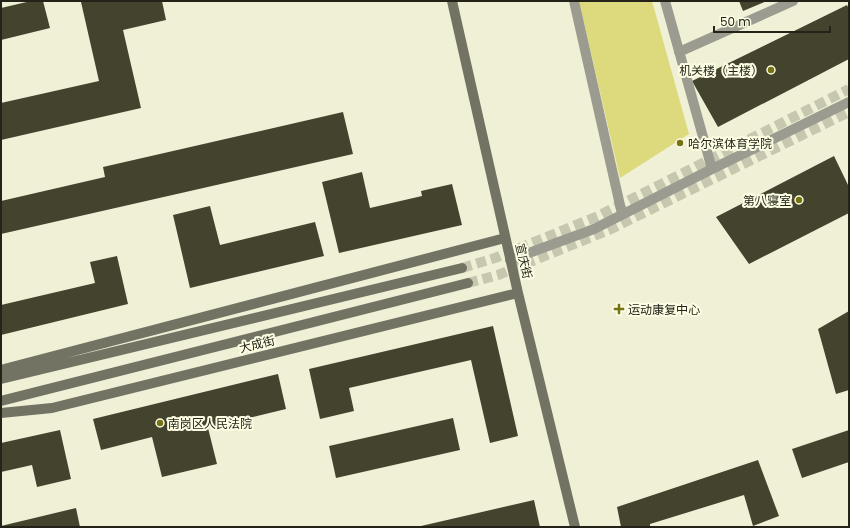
<svg xmlns="http://www.w3.org/2000/svg" width="850" height="528" font-family="Poppins,'Noto Sans SC',sans-serif">
<rect width="100%" height="100%" fill="#f0f0d6"/>
<path fill="#ddda7e" d="M 579,1 L 652,1 L 689,134 L 620,178 Z"/>
<path fill="#44432e" d="M 31,1 L 43,1 L 50,28 L 1,40 L 1,8 Z
M 87,1 L 162,1 L 166,20 L 123,30 L 141,108 L 1,140 L 1,103 L 99,81 L 81,2 Z
M 739,1 L 767,1 L 743,11 Z
M 847,5 L 849,9 L 849,59 L 718,127 L 692,81 Z
M 343,112 L 353,154 L 1,234 L 1,201 L 105,177 L 103,167 Z
M 834,156 L 849,187 L 849,213 L 749,264 L 716,217 Z
M 362,172 L 370,208 L 422,196 L 421,191 L 452,184 L 462,225 L 339,253 L 322,182 Z
M 210,206 L 220,245 L 315,222 L 324,256 L 190,288 L 173,215 Z
M 117,256 L 128,304 L 1,335 L 1,305 L 95,283 L 90,262 Z
M 849,311 L 849,390 L 836,394 L 818,329 Z
M 493,326 L 518,436 L 490,443 L 471,360 L 349,388 L 354,411 L 320,419 L 309,369 Z
M 278,374 L 286,409 L 208,428 L 217,464 L 162,477 L 152,437 L 101,450 L 93,419 Z
M 453,418 L 460,450 L 336,478 L 329,446 Z
M 60,430 L 71,479 L 37,487 L 32,465 L 1,472 L 1,443 Z
M 849,430 L 849,462 L 802,478 L 792,449 Z
M 758,460 L 779,516 L 753,526 L 744,495 L 650,524 L 650,527 L 621,527 L 617,507 Z
M 534,500 L 540,527 L 421,527 L 421,526 Z
M 76,508 L 80,527 L 1,527 L 1,526 Z"/>
<g fill="none" stroke-linecap="round" stroke-linejoin="round">
<path stroke="#c7c7b0" stroke-width="10" stroke-dasharray="10 5" stroke-linecap="butt" d="M 462,268 L 495,258 L 598,216 L 849,89
M 468,283 L 498,275 L 609,230 L 849,112"/>
<path stroke="#9b9b90" stroke-width="10" d="M 574,1 L 622,214
M 665,1 L 712,169
M 679,52 L 793,1
M 510,260 L 594,229 L 712,169 L 849,102"/>
<path stroke="#737364" stroke-width="10" d="M 452,1 L 518,293 L 575,527
M 1,370 L 505,238
M 1,379 L 462,268
M 1,401 L 468,283
M 1,413 L 52,408 L 518,293"/>
</g>
<g fill="#767316" stroke="#fdfde3" stroke-width="1.5">
<circle cx="771" cy="70" r="4"/>
<circle cx="680" cy="143" r="4"/>
<circle cx="799" cy="200" r="4"/>
<path d="M617 303h4v4h4v4h-4v4h-4v-4h-4v-4h4z"/>
<circle cx="160" cy="423" r="4"/>
</g>
<g text-anchor="middle" dominant-baseline="central" stroke-width="4" stroke-linejoin="round" paint-order="stroke">
<g font-size="12" fill="#23231a" stroke="#fdfde3" text-anchor="start">
<text x="763" y="70" text-anchor="end">机关楼（主楼）</text>
<text x="688" y="143">哈尔滨体育学院</text>
<text x="791" y="200" text-anchor="end">第八寝室</text>
<text x="628" y="309">运动康复中心</text>
<text x="168" y="423">南岗区人民法院</text>
</g>
<g font-size="12" fill="#23231a" stroke="#fdfde3">
<text transform="translate(524 261) rotate(77)">宣庆街</text>
<text transform="translate(257 344) rotate(-14)">大成街</text>
</g>
</g>
<rect width="850" height="528" fill="none" stroke="#23231a" stroke-width="4"/>
<path d="M714 26v6h116v-6" fill="none" stroke="#23231a" stroke-width="2"/>
<text x="720" y="26" font-size="12" fill="#23231a" stroke="#fdfde3" stroke-width="3" paint-order="stroke">50 m</text>
</svg>
